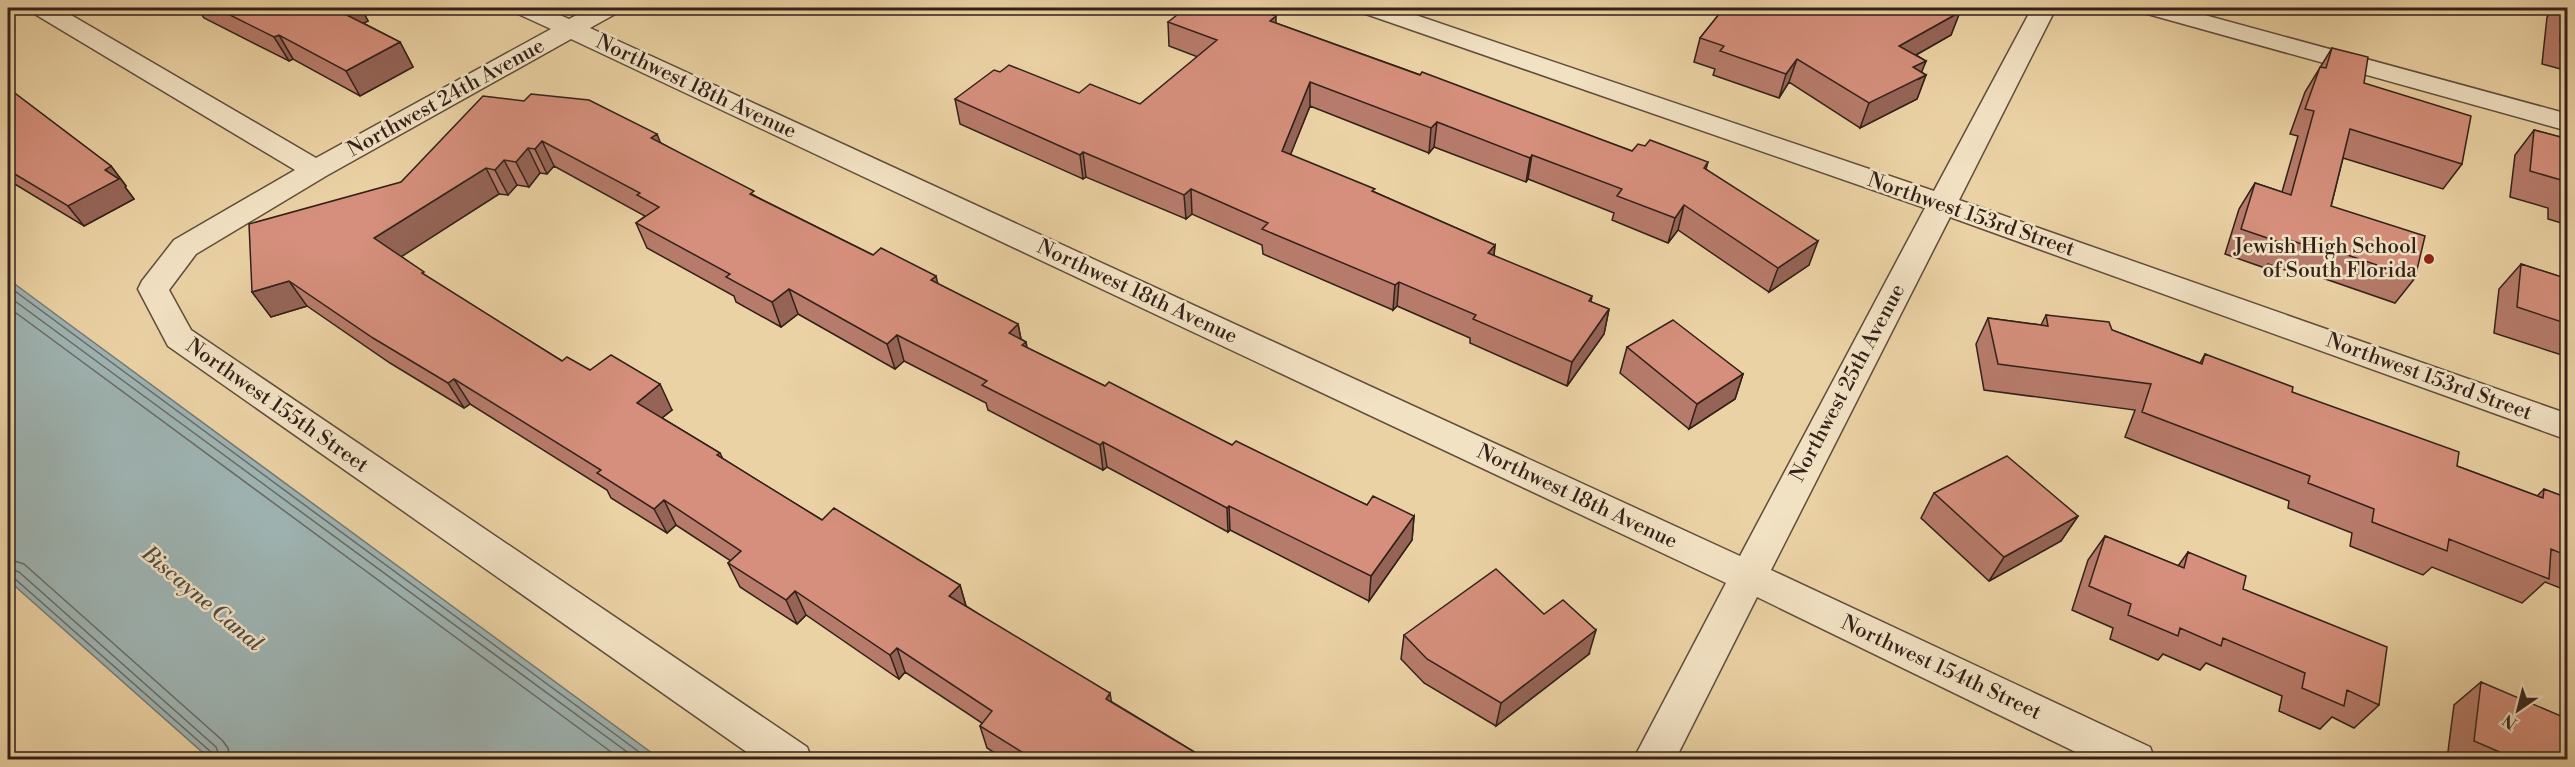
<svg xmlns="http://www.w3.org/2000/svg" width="2575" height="767" font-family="'Libre Bodoni',serif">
<rect width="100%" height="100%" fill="#ebd2a4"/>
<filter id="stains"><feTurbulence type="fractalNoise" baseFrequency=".00333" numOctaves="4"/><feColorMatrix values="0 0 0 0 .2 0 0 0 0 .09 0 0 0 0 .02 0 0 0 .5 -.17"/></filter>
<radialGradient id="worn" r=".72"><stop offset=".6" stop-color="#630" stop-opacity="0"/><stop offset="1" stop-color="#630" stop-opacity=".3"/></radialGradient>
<path fill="#9eb4b3" stroke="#737975" stroke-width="1.5" d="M 8,279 L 62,319 L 660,759 L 210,759 L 8,580 Z"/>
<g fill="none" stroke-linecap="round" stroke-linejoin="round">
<path stroke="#686a66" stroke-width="1.5" d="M 8,286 L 650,760
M 8,296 L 638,760
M 8,307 L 622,760
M 8,559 L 24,564 L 222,740 L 228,748 L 230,760
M 8,568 L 19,572 L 216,747 L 221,760
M 8,576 L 14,578 L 211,752 L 213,760"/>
<g stroke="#604d3b" stroke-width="3">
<path id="minor" d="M 30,8 L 59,8 L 316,158 L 551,29 L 516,13 L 513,8 L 544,8 L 569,19 L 590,8 L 620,8 L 617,13 L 590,28 L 1740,556 L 1925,208 L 1363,13 L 1360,8 L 1395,8 L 1934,191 L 2032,8 L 2056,8 L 1959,200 L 2568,414 L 2568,440 L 1950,217 L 1771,570 L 2150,747 L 2155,760 L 2092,760 L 1757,597 L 1675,760 L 1633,760 L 1726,583 L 571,39 L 326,176 L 196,254 L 169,290 L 191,330 L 807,747 L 812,760 L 758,760 L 168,346 L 138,289 L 142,281 L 174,240 L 295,170 L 33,13 Z
M 2141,8 L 2179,8 L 2568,114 L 2568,131 L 2144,13 Z"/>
</g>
<use href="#minor" fill="#f2e2c4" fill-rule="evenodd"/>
</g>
<path fill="#b77b6b" stroke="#322118" stroke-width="1.5" d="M 197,8 L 361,8 L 368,21 L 363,23 L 400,42 L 413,67 L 360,96 L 293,59 L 289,61 L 204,18 Z
M 1724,8 L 1962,8 L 1961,10 L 1960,11 L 1951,35 L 1916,55 L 1926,61 L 1921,72 L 1926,75 L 1917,99 L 1860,128 L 1789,82 L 1779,98 L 1713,75 L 1715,69 L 1694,62 L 1700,38 Z
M 2554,8 L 2568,8 L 2568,71 L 2542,64 L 2547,17 Z
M 1168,22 L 1276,23 L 1632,151 L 1708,162 L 1706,169 L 1809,265 L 1769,292 L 1678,230 L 1668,243 L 1612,220 L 1614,213 L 1528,179 L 1526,182 L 1434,147 L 1429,153 L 1310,106 L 1290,155 L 1495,245 L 1494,256 L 1592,296 L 1591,302 L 1609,309 L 1604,334 L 1567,386 L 1470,343 L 1470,338 L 1397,306 L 1393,310 L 1263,254 L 1262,245 L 1192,214 L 1186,219 L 1086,177 L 1083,179 L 960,124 L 955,99 L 1000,72 L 1079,93 L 1140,104 L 1198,57 L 1169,46 Z
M 2332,48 L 2364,83 L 2462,164 L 2443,189 L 2343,158 L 2331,206 L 2415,278 L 2395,303 L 2305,272 L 2302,276 L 2268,264 L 2265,268 L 2225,254 L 2239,209 L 2255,183 L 2282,192 L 2298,136 L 2290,134 L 2305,92 Z
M 8,88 L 111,166 L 126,186 L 125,187 L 134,199 L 84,226 L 8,180 Z
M 524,101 L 661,143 L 757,197 L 873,255 L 938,284 L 1018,324 L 1021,339 L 1026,342 L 1027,348 L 1105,386 L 1232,445 L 1367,505 L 1414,516 L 1412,540 L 1369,601 L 1230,530 L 1228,532 L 1107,467 L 1103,470 L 988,410 L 986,403 L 904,361 L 895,369 L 798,314 L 781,327 L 736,302 L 734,296 L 647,248 L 636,223 L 645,216 L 554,166 L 547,174 L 540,173 L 529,187 L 517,185 L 508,195 L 499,194 L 401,256 L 427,277 L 562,361 L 590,370 L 672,410 L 662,418 L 720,453 L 723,459 L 822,520 L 960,585 L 966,606 L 1112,702 L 1206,759 L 1004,759 L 987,748 L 980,726 L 982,723 L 905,672 L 899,679 L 806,615 L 797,624 L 740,587 L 728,563 L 731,561 L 676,525 L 667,533 L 611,498 L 607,490 L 470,404 L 464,408 L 390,363 L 307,306 L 271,317 L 252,292 L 401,182 Z
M 2534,130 L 2568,139 L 2568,225 L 2548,219 L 2548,208 L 2510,197 L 2515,155 Z
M 2521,264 L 2568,279 L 2568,357 L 2494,333 L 2499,289 Z
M 2046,315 L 2112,330 L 2200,363 L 2205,354 L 2292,392 L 2457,466 L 2537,496 L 2544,489 L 2568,498 L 2568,591 L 2545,582 L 2522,603 L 2432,567 L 2423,575 L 2350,546 L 2352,533 L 2288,508 L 2289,501 L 2125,437 L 2135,410 L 1984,390 L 1976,344 L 1988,318 L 2041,325 Z
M 1627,347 L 1743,374 L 1735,399 L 1689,429 L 1620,373 Z
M 1934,493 L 2078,516 L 2061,541 L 1989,581 L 1921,518 Z
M 2105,536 L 2178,566 L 2188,552 L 2243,589 L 2379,705 L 2354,728 L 2332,717 L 2320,729 L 2279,711 L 2282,696 L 2206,663 L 2200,670 L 2163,654 L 2158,660 L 2110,639 L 2113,628 L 2072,610 L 2088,560 Z
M 1404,635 L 1589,654 L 1496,726 L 1424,683 L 1401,659 Z
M 2481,682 L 2568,759 L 2447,759 L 2454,705 Z"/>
<path fill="#956457" stroke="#322118" stroke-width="1.5" d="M 333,8 L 361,8 L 368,21 L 346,32 Z
M 1941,8 L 1962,8 L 1961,10 L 1933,26 Z
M 1960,12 L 1951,35 L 1891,69 L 1899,46 Z
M 1276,16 L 1276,40 L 1270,21 Z
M 279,35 L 293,59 L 289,61 L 274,37 Z
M 400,42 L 413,67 L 360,96 L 346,71 Z
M 1797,59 L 1789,82 L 1779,98 L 1786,74 Z
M 1926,61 L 1919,79 L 1926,75 L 1917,99 L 1860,128 L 1869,103 L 1913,67 Z
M 1310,82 L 1310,106 L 1282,176 L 1282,151 Z
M 1437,122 L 1434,147 L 1429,153 L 1431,128 Z
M 657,134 L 667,159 L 651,138 Z
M 542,141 L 554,166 L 547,174 L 535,149 Z
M 528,148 L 540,173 L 529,187 L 516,162 Z
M 1083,152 L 1086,177 L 1083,179 L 1080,155 Z
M 1532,155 L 1528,179 L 1526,182 L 1530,158 Z
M 504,160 L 517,185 L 508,195 L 495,170 Z
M 111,166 L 126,186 L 125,187 L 134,199 L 84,226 L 68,206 L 105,170 Z
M 486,168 L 499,194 L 390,264 L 374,238 Z
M 1191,189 L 1192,214 L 1186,219 L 1184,195 Z
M 1684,205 L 1678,230 L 1668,243 L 1675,218 Z
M 1818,241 L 1809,265 L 1769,292 L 1778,268 Z
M 1495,245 L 1492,270 L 1488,253 Z
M 936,276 L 942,301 L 931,280 Z
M 289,281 L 307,306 L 271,317 L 252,292 Z
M 1399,282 L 1397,306 L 1393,310 L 1395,285 Z
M 789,289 L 798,314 L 781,327 L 772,302 Z
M 1609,309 L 1604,334 L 1567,386 L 1572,362 Z
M 1018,324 L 1022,345 L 1026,342 L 1030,367 L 1009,333 Z
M 897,335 L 904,361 L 895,369 L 887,344 Z
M 1743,374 L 1735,399 L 1689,429 L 1697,404 Z
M 454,379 L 470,404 L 464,408 L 448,383 Z
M 660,384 L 672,410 L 649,428 L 637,403 Z
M 1103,442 L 1107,467 L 1103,470 L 1100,445 Z
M 664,500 L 676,525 L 667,533 L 654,509 Z
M 1229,506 L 1230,530 L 1228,532 L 1227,508 Z
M 1414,516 L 1412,540 L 1369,601 L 1371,576 Z
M 2078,516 L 2061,541 L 1989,581 L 2004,557 Z
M 960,585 L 967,610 L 949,596 Z
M 795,591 L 806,615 L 797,624 L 786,600 Z
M 1596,630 L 1589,654 L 1496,726 L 1501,703 Z
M 897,648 L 905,672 L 899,679 L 890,655 Z
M 1110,693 L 1114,717 L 1106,699 Z"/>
<path fill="#d58f7c" stroke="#322118" stroke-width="1.5" d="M 216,8 L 333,8 L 400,42 L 346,71 L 279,35 L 274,37 Z
M 1186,8 L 1252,8 L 1276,16 L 1270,21 L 1420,75 L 1422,72 L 1632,151 L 1638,144 L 1645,146 L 1650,140 L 1708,162 L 1704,168 L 1818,241 L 1778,268 L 1684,205 L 1675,218 L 1617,196 L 1622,189 L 1532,155 L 1530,158 L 1437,122 L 1431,128 L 1310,82 L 1282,151 L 1375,189 L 1372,191 L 1495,245 L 1488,253 L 1592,296 L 1589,301 L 1609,309 L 1572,362 L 1473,319 L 1476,315 L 1399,282 L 1395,285 L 1262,229 L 1268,223 L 1191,189 L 1184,195 L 1083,152 L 1080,155 L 955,99 L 994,70 L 1000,72 L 1009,65 L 1079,93 L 1090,84 L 1140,104 L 1217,40 L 1168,22 Z
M 1724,8 L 1952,8 L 1960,12 L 1899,46 L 1926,61 L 1913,67 L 1926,75 L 1869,103 L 1797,59 L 1786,74 L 1720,51 L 1724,46 L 1700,38 Z
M 2562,8 L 2568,8 L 2568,43 L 2560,41 Z
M 2332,48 L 2368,57 L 2364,83 L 2471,116 L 2462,164 L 2350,129 L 2331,206 L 2425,236 L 2415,278 L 2321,246 L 2320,250 L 2284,238 L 2282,243 L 2241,229 L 2255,183 L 2291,195 L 2314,111 L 2305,109 L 2320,67 L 2326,68 Z
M 8,88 L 111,166 L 105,170 L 119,179 L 68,206 L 8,170 Z
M 531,94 L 589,100 L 657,134 L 651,138 L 754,191 L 750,194 L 873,255 L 881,248 L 936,276 L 931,280 L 1018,324 L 1009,333 L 1026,342 L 1022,345 L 1105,386 L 1109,382 L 1232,445 L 1236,441 L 1367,505 L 1373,496 L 1414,516 L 1371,576 L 1229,506 L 1227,508 L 1103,442 L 1100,445 L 982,385 L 987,381 L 897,335 L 887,344 L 789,289 L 772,302 L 726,277 L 730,274 L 636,223 L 659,207 L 637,195 L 640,193 L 542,141 L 535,149 L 528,148 L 516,162 L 504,160 L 495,170 L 486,168 L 374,238 L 424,272 L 422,273 L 562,361 L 567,357 L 590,370 L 611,355 L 660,384 L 637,403 L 720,453 L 717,455 L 822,520 L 834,508 L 960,585 L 949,596 L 1110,693 L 1106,699 L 1206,759 L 1033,759 L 980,726 L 992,711 L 897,648 L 890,655 L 795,591 L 786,600 L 728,563 L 741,551 L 664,500 L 654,509 L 597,473 L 601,470 L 454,379 L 448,383 L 373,338 L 289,281 L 252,292 L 249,224 L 401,182 L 483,96 L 524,101 Z
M 2534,130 L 2568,139 L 2568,182 L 2530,171 Z
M 2521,264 L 2568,279 L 2568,324 L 2517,307 Z
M 2046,315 L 2109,322 L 2112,330 L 2202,364 L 2205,354 L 2293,387 L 2292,392 L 2459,452 L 2457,466 L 2543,498 L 2544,489 L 2568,498 L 2568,556 L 2551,549 L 2549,579 L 2449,539 L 2447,551 L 2372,522 L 2374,509 L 2308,483 L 2310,476 L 2142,412 L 2151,384 L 1998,364 L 1988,318 L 2048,326 Z
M 1673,320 L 1743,374 L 1697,404 L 1627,347 Z
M 2007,456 L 2078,516 L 2004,557 L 1934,493 Z
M 2105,536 L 2184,568 L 2188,552 L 2246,576 L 2243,589 L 2387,647 L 2379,705 L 2347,690 L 2344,706 L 2302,688 L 2305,673 L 2223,638 L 2221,646 L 2180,628 L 2178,636 L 2128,615 L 2131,604 L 2089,586 Z
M 1496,569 L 1544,614 L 1563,600 L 1596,630 L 1501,703 L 1427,659 L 1404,635 Z
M 2481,682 L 2568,719 L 2568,759 L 2516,759 L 2474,741 Z"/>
<circle fill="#8f2418" stroke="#f2e2c4" stroke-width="2" cx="2429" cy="259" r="6"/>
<g text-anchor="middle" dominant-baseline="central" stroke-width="5" stroke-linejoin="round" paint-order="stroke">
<g font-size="21" fill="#322118" stroke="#f2e2c4">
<text transform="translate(696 87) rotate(25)">Northwest 18th Avenue</text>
<text transform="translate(446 98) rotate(-29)">Northwest 24th Avenue</text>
<text transform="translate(1971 215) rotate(19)">Northwest 153rd Street</text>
<text transform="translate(1137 292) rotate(25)">Northwest 18th Avenue</text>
<text transform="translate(2429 377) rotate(20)">Northwest 153rd Street</text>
<text transform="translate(1848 383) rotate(-62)">Northwest 25th Avenue</text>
<text transform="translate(277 406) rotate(35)">Northwest 155th Street</text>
<text transform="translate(1577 497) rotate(25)">Northwest 18th Avenue</text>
<text transform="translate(1941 668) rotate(25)">Northwest 154th Street</text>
</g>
<g font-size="21" fill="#322118" stroke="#f2e2c4" text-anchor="end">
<text x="2417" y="247">Jewish High School<tspan x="2417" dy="24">of South Florida</tspan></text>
</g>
<g font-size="22" font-style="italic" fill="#524d46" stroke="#f2e2c4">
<text transform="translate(202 599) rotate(40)">Biscayne Canal</text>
</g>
</g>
<rect width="2575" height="767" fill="none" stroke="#ebd2a4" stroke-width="30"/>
<rect x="9" y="9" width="2557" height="749" fill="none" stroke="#322118" stroke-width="3"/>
<rect x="15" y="15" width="2545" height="737" fill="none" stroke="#322118" stroke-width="1.5"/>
<g transform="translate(2518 710) rotate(215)" stroke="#f2e2c4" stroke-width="4.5" paint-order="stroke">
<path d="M0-4.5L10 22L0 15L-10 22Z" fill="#322118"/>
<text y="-9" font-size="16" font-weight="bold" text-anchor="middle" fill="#322118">N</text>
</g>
<rect width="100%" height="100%" filter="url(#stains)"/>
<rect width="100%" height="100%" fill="url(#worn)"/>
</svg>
